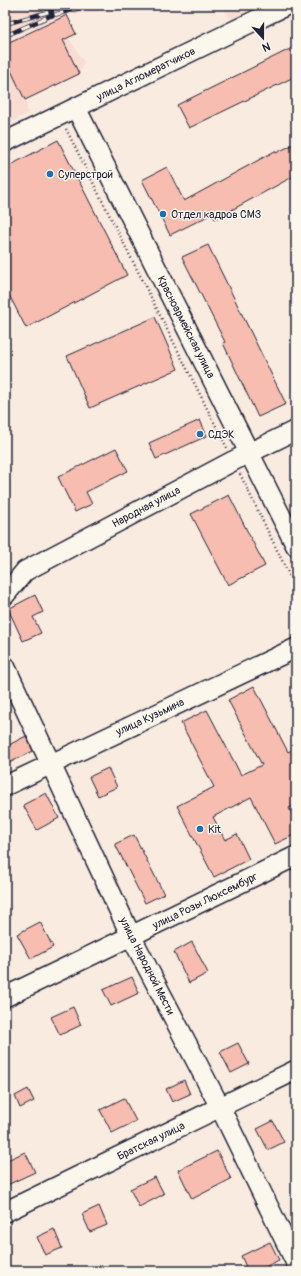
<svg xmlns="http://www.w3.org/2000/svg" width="301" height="1276" font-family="Pangolin,sans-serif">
<rect width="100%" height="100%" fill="#faebe0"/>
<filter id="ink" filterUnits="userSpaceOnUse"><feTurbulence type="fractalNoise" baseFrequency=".025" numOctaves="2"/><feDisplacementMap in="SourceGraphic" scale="8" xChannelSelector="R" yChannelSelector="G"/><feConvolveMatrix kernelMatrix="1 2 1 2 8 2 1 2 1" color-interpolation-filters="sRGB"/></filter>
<g filter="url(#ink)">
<path fill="#f9ddd2" d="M 5,5 L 168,5 L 65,15 L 5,40 Z
M 221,5 L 265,5 L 232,21 Z
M 67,35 L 84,62 L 79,74 L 25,100 L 28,113 L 5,126 L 5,49 Z"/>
<path fill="#f7bdb0" stroke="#22223b" d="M 67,15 L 76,34 L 63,40 L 79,74 L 25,100 L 5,58 L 5,44 Z
M 296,46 L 296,76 L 189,128 L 177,105 Z
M 58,140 L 127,275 L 26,328 L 5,287 L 5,168 Z
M 296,143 L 296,175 L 215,219 L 212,214 L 170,235 L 142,180 L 167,167 L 184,201 L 275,151 L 276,153 Z
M 208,245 L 286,404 L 258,417 L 223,343 L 225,342 L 182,257 Z
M 155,317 L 178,369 L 90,408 L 67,356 Z
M 200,420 L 207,436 L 156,459 L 149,443 Z
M 116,448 L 128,471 L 86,492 L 92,504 L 75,512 L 58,477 Z
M 229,495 L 265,566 L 228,585 L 191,514 Z
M 35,595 L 43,612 L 33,617 L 41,633 L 23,641 L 8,609 Z
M 254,686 L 288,752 L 296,748 L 296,805 L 289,808 L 296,822 L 296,834 L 275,844 L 251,797 L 213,817 L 225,840 L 237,834 L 249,859 L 214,877 L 177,806 L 214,787 L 181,723 L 207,710 L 241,775 L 262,765 L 228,700 Z
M 26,736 L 33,751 L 5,765 L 5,747 Z
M 108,768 L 117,787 L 98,796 L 89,777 Z
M 46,793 L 59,818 L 37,830 L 23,805 Z
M 134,835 L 164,894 L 145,903 L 115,844 Z
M 40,922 L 53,947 L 31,959 L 17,934 Z
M 192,942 L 208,973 L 189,983 L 174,952 Z
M 132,977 L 139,993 L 111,1006 L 103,990 Z
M 73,1007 L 81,1025 L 60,1035 L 51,1017 Z
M 238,1043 L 249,1064 L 231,1073 L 220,1052 Z
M 184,1080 L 190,1094 L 172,1102 L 166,1089 Z
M 28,1089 L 34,1101 L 20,1108 L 15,1096 Z
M 124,1098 L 136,1121 L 112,1133 L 100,1110 Z
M 273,1121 L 284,1142 L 268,1150 L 257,1129 Z
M 217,1151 L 231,1179 L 192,1199 L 178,1170 Z
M 25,1152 L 35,1172 L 5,1186 L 5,1161 Z
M 155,1177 L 164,1194 L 139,1207 L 130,1189 Z
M 99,1206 L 107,1225 L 90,1232 L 82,1214 Z
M 54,1229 L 62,1248 L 45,1255 L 37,1237 Z
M 270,1242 L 279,1260 L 257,1271 L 248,1271 L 241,1256 Z"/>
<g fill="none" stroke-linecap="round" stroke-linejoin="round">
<g stroke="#22223b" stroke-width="22">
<path id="minor" d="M 76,108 L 296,546
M 5,142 L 287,5
M 5,595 L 25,571 L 233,461 L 296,430
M 5,666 L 131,936 L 220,1107 L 296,1263
M 5,786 L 296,648
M 5,997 L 296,856
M 5,1212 L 296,1070"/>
</g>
<path stroke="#22223b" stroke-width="2.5" stroke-dasharray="1 3" stroke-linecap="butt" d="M 66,129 L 227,448
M 240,474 L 296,589"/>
<use href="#minor" stroke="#fbf7ec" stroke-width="19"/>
<g stroke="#22223b" stroke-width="4.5">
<path id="rail" d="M 5,24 L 52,11
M 5,36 L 50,16 L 91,5"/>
</g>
<use href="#rail" stroke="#fbf7ec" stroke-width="3" stroke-dasharray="9" stroke-linecap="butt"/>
</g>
</g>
<g fill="#1f6fb2" stroke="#fbf7ec" stroke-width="1.5">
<circle cx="50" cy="174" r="4"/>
<circle cx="163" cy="214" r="4"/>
<circle cx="200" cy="434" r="4"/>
<circle cx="200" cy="829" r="4"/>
</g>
<g text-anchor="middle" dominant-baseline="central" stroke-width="3" stroke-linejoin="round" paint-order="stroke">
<g font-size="11" fill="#22223b" stroke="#fbf7ec">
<text transform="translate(146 74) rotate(-26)">улица Агломератчиков</text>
<text transform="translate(186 327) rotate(63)">Красноармейская улица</text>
<text transform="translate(146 507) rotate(-28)">Народная улица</text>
<text transform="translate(150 717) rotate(-25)">улица Кузьмина</text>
<text transform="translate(205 901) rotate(-26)">улица Розы Люксембург</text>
<text transform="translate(147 966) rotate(63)">улица Народной Мести</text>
<text transform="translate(151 1141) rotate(-26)">Братская улица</text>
</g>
<g font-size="11" fill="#22223b" stroke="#fbf7ec" text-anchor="start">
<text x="58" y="174">Суперстрой</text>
<text x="171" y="214">Отдел кадров СМЗ</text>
<text x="208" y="434">СДЭК</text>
<text x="208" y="829">Kit</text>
</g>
</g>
<rect width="301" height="1276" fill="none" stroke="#fbf7ec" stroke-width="20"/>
<rect x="10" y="10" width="281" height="1256" fill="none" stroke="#22223b" stroke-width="1.5" filter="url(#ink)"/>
<g transform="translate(263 38) rotate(159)" stroke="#fbf7ec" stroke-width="3" paint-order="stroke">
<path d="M0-3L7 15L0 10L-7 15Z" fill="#22223b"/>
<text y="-6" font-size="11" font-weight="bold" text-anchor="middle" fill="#22223b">N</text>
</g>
</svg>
